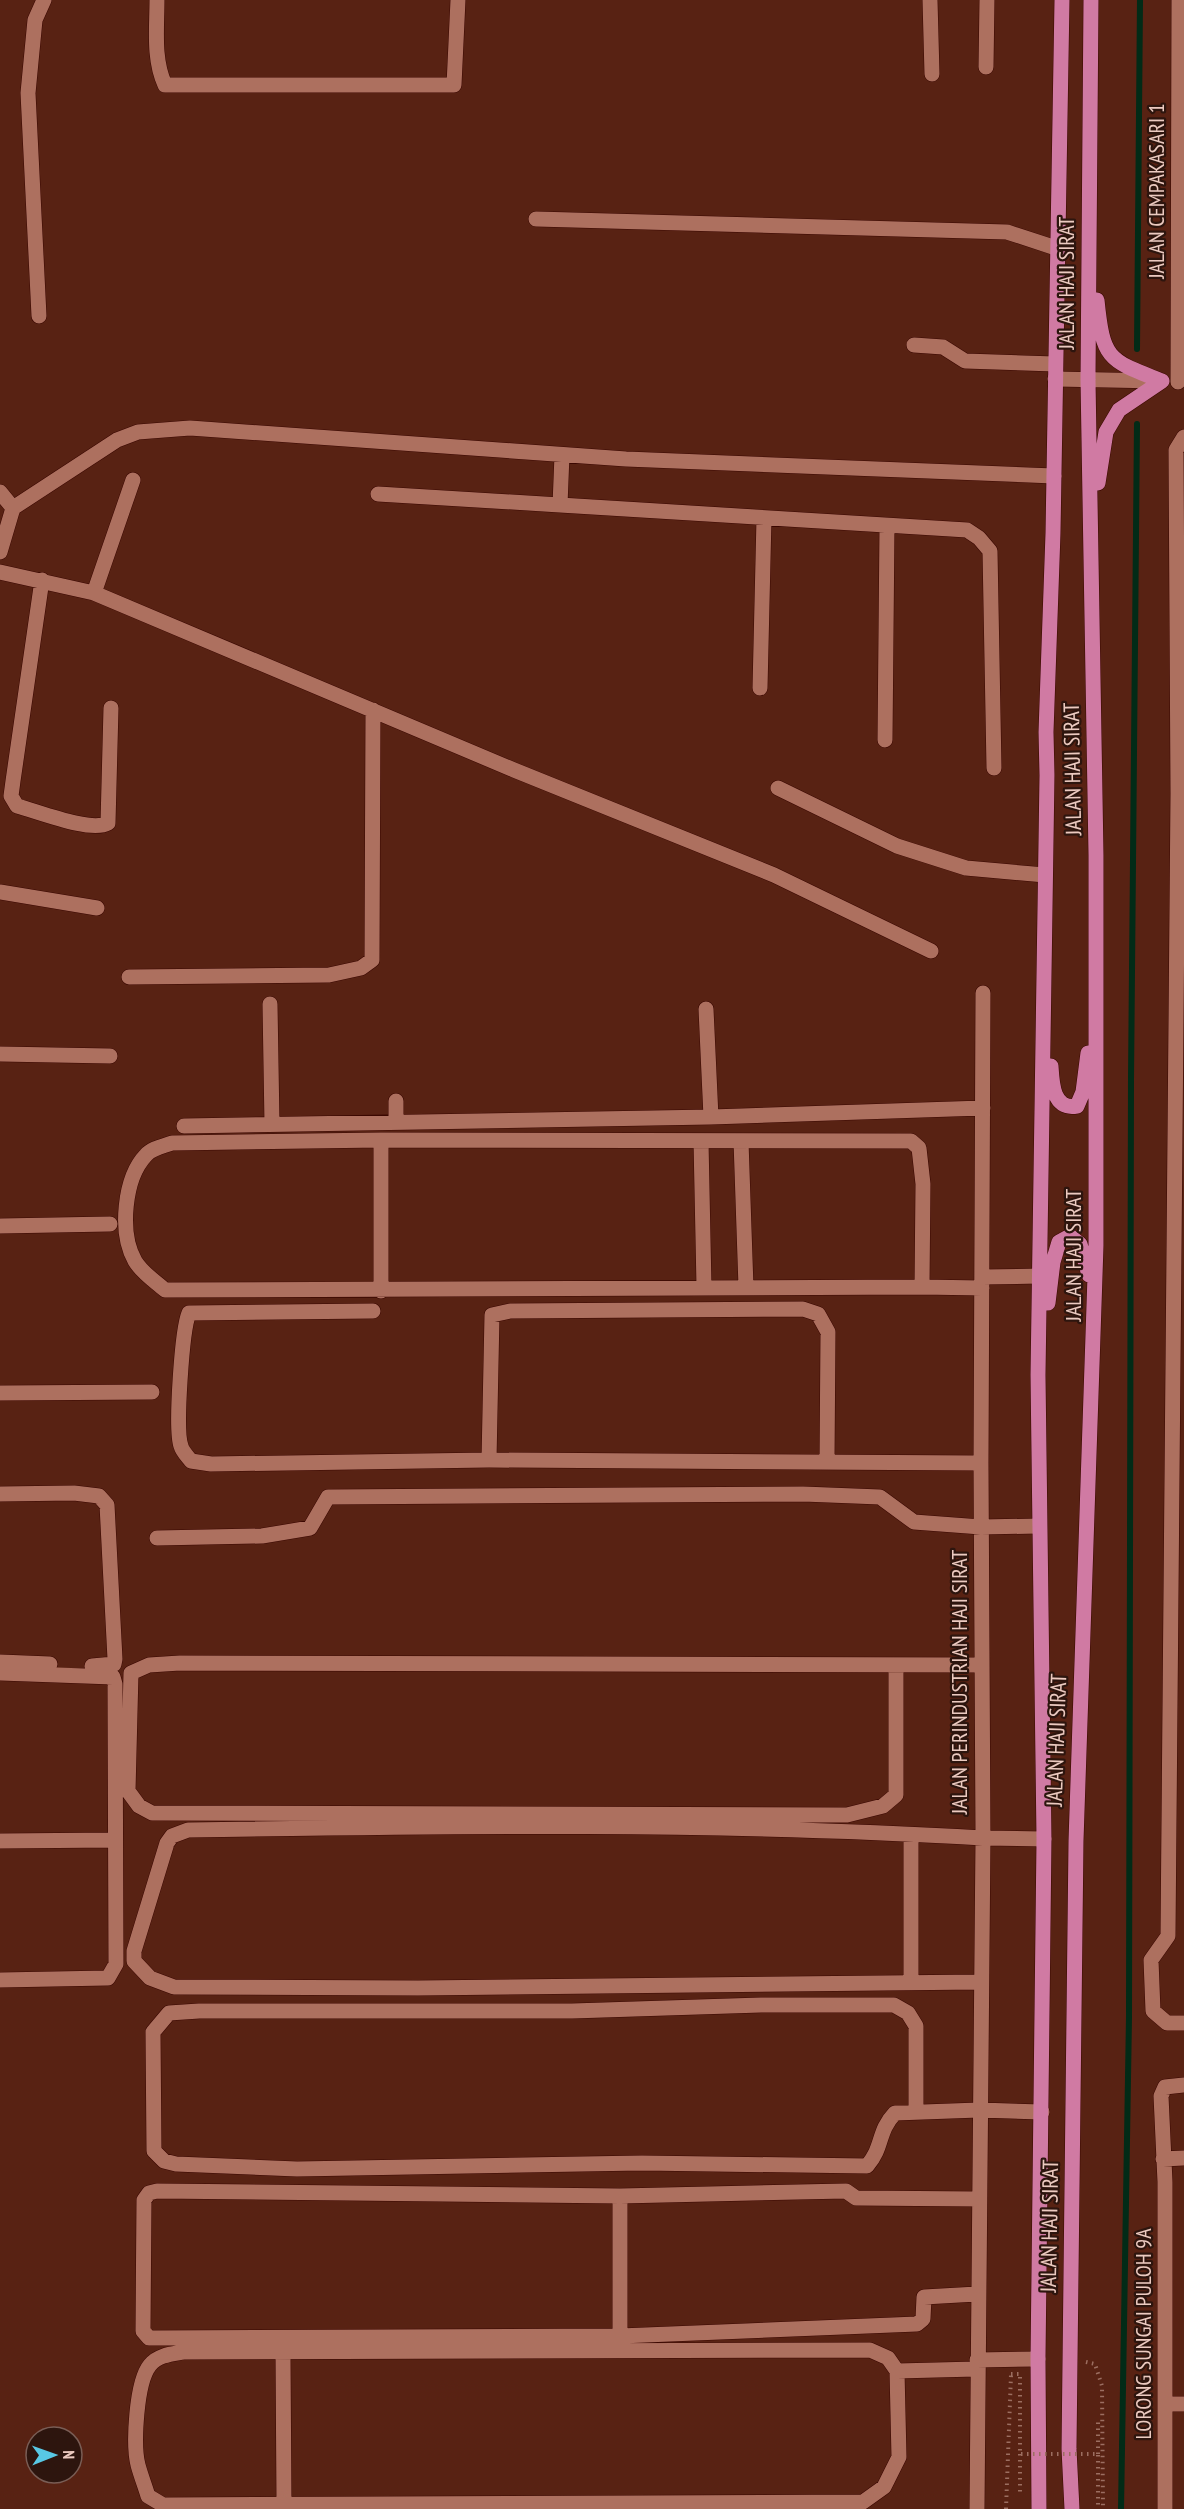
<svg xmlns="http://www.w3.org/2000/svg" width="1184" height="2509" font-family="'PT Sans Narrow',sans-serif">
<rect width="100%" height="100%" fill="#582213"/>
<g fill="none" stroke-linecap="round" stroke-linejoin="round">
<path stroke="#022b17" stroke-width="6" d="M 1137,349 L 1140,0
M 1121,2509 L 1129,2017 L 1131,1079 L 1137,424"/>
<g stroke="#3a0700" stroke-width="16">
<path id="minor" d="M 157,0 C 157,28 153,59 165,85 L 454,85 L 458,0
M 930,0 L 932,74
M 986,67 L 987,0
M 536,219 L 1007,232 L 1056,248
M 39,316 L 28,93 L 35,20 L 44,0
M 914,345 L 943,347 L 965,361 L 1055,364
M 1055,379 L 1160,381
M 1178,382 L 1179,0
M 1184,437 L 1176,450 L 1178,793 L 1168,1936 L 1151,1960 L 1153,2011 L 1167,2023 L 1184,2023
M 0,492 L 13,508
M 378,494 L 560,505 L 562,455
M 560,505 L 967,530 L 979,538 L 990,551 L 994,768
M 0,552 L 13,508 L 117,440 L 138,432 L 190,428 L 626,459 L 1054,476
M 0,572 L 94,593 L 514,770 L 774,875 L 931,951
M 42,580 L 13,781 L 11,796 L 17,806 C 37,811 91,833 108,823 L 111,708
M 94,593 L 133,480
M 760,688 L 764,518
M 885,740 L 887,526
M 778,788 L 897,846 L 966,868 L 1045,875
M 0,892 L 97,908
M 129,977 L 329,975 L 361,968 L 372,960 L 373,710
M 270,1004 L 272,1124
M 706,1009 L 711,1117
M 0,1054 L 110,1056
M 396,1101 L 396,1120
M 184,1126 L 711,1117 L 983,1108
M 381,1140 L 911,1141 L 919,1148 L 923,1184 L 922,1287 L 165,1290 C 155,1281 142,1273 135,1261 C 119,1233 124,1178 146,1155 C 152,1148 164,1146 172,1143 Z
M 381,1140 L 381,1291
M 701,1141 L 704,1287
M 741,1141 L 746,1287
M 0,1226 L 110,1224
M 982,1277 L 1040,1276
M 922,1287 L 982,1288
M 373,1311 L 189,1313 C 182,1329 175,1430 181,1446 C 182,1451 188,1457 191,1461 L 211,1464 L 489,1460 L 981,1463
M 0,1393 L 152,1392
M 489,1460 L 492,1315 L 510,1311 L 803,1309 L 818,1314 L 828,1332 L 827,1462
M 0,1494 L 74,1493 L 99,1496 L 107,1505 L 115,1659 L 114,1664 L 92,1666
M 157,1538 L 262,1536 L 310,1528 L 328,1497 L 803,1494 L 880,1497 L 914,1522 L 981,1527 L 1039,1526
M 0,1662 L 50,1664
M 896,1666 L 896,1795 L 883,1806 L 847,1815 L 152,1813 L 139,1806 L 128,1791 L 131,1673 L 149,1665 L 180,1663 L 982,1665
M 0,1673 L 113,1677 L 115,1684 L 116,1964 L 108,1978 L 0,1980
M 911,1835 L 911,1983
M 0,1841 L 114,1840
M 980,1982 L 418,1988 L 174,1987 L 150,1978 L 134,1961 L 134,1951 L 167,1843 L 172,1836 L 188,1830 C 452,1826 718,1822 983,1838 L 981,1463 L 983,993
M 916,2112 L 916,2026 L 908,2013 L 894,2005 L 761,2005 L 572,2011 L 199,2011 L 169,2013 L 153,2032 L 154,2151 L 164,2161 L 176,2164 L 297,2169 L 642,2163 L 867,2166 C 884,2146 877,2132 895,2113 L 979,2110 L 1042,2112
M 1163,2159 L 1184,2158
M 977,2294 L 924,2297 L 923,2319 L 917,2324 L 620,2336 L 149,2338 L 143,2331 L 144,2200 L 149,2193 L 157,2191 L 620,2196 L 846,2191 L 856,2198 L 978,2199
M 620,2336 L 620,2196
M 283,2354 L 284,2504
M 977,2360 L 1038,2359
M 897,2371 L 899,2457 L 884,2487 L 863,2502 L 163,2505 L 148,2496 C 145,2486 141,2476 138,2465 C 133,2445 136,2382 150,2365 C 158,2355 172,2354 183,2352 L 870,2350 L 888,2358 L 897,2371 L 976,2369
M 1165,2404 L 1184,2404
M 977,2509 L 983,1838 L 1044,1839
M 1165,2509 L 1165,2182 L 1161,2096 L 1165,2087 L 1184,2085"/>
</g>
<g stroke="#3a0700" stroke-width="16">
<path id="major" d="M 1097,300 C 1103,360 1108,360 1162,381
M 1098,483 L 1106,432 L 1119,410 L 1162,381
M 1051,1066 C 1052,1084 1053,1110 1077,1106 L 1083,1092 L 1088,1053
M 1048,1303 L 1053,1262 L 1059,1242 L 1070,1236 L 1080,1244 L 1089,1275
M 1039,2509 L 1038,2359 L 1044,1839 L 1038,1375 L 1047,775 L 1046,732 L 1053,533 L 1062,0
M 1072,2509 L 1069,2449 L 1076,1841 L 1096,1246 L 1096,855 L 1088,380 L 1091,0"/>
</g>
<path stroke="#9b6e61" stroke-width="4" stroke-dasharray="1.5 4.5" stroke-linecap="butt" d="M 1086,2362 L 1095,2364 L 1102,2386 L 1103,2509
M 1020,2454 L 1020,2492
M 1098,2454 L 1098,2419
M 1006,2509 L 1011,2375"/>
<use href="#minor" stroke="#ad705f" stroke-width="15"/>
<use href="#major" stroke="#d07aa3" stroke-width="15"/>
<path stroke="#9b6e61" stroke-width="4" stroke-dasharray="1.5 4.5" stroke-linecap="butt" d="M 1011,2374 L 1020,2374 L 1020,2454 L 1098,2454 L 1098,2509"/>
</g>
<g text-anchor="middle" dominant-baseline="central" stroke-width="4.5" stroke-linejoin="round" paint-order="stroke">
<g font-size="22" fill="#eccac0" stroke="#2d150e">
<text transform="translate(1156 191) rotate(-90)">JALAN CEMPAKASARI 1</text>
<text transform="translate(1066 283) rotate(-90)">JALAN HAJI SIRAT</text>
<text transform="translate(1072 769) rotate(-91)">JALAN HAJI SIRAT</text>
<text transform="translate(1073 1255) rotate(-90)">JALAN HAJI SIRAT</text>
<text transform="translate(959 1682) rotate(-90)">JALAN PERINDUSTRIAN HAJI SIRAT</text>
<text transform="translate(1056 1740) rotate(-88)">JALAN HAJI SIRAT</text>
<text transform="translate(1049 2226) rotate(-89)">JALAN HAJI SIRAT</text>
<text transform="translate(1143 2334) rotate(-90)">LORONG SUNGAI PULOH 9A</text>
</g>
</g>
<g transform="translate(54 2455) rotate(89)"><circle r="28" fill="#2d150e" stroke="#795d55" stroke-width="1.5"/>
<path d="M0-4.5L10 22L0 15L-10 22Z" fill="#58c8e4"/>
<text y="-9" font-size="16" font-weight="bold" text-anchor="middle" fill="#eccac0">N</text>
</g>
</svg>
